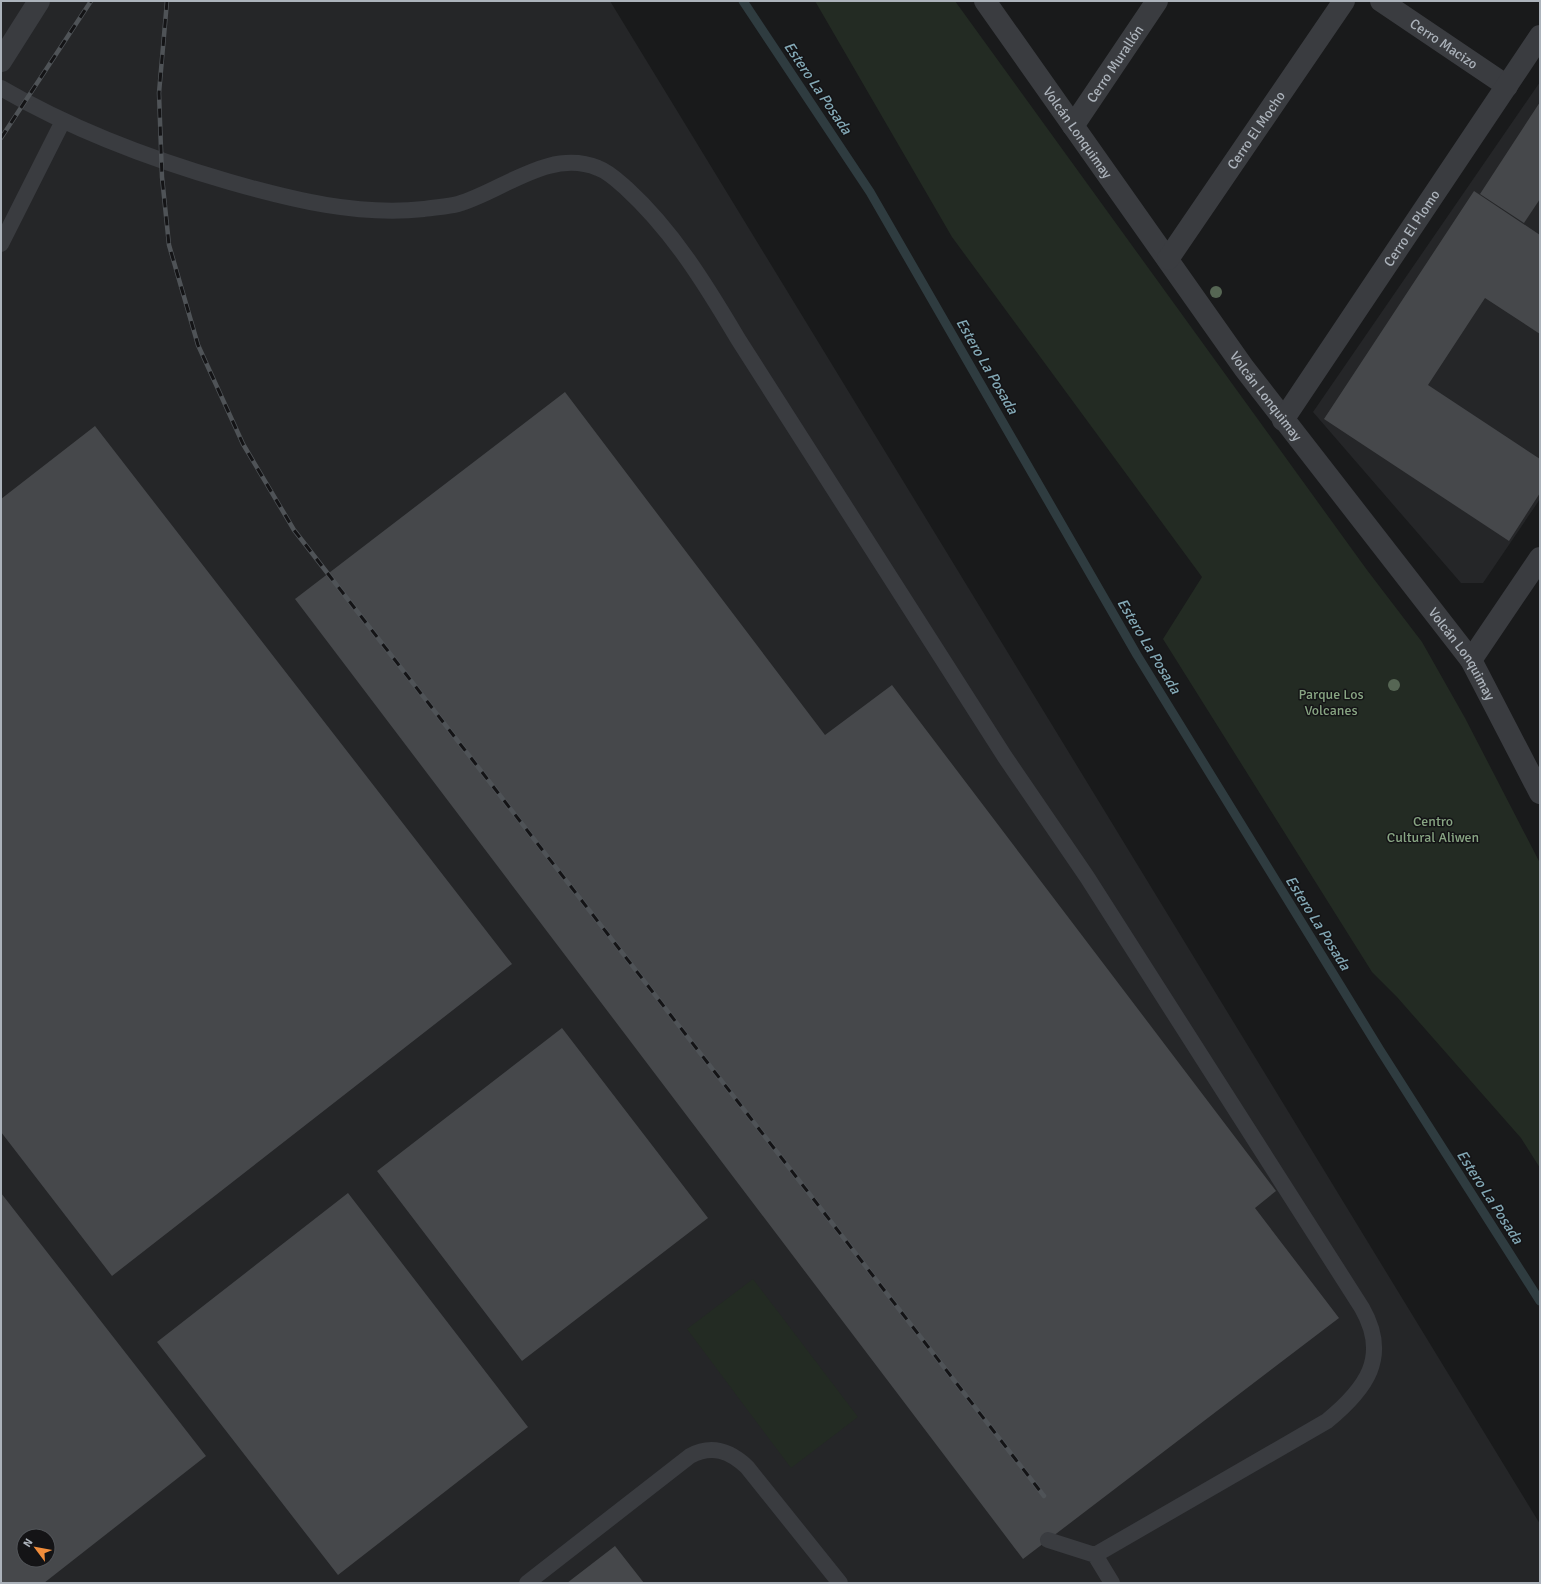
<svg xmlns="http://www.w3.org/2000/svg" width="1541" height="1584" font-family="Signika,sans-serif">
<rect width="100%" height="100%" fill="#191a1b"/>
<path fill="#252628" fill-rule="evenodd" d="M 1,1 L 610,1 L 1540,1524 L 1540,1583 L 1,1583 ZM 24,1536 L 48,1536 L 48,1560 L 24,1560 Z
M 1540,82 L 1540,499 L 1483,583 L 1461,583 L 1313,412 Z"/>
<path fill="#232b23" d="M 815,1 L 955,1 L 1367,570 L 1422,642 L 1465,718 L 1540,863 L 1540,1168 L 1521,1138 L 1397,997 L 1372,972 L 1163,639 L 1202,577 L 952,237 Z
M 753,1279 L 858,1417 L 791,1468 L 687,1329 Z"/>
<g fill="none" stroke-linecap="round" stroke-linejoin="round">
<path stroke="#2f3c40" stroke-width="9" d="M 743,1 L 870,192 L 1137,655 L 1380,1050 L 1540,1301"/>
</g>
<path fill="#46484b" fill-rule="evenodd" d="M 1540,102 L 1540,199 L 1524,223 L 1480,194 Z
M 1474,191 L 1540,235 L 1540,334 L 1485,298 L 1428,385 L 1540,459 L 1540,493 L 1509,541 L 1324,419 Z
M 565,392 L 825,735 L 892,685 L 1276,1191 L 1255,1208 L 1339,1318 L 1023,1559 L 295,599 Z
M 95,426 L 512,964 L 112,1276 L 1,1132 L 1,499 Z
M 562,1028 L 708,1218 L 522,1361 L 377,1171 Z
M 1,1193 L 206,1456 L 44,1583 L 1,1583 ZM 24,1536 L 48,1536 L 48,1560 L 24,1560 Z
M 348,1193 L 528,1427 L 338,1575 L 157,1342 Z
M 615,1546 L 644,1583 L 567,1583 Z"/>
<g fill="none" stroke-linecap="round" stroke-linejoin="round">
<path stroke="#3a3c40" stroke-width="16" d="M 1,88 C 73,130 150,159 230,182 C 293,200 358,216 424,209 C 435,207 447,207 458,204 C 503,191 549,148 598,168 C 609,172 618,181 626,188 C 673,231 706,285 738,339 L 1005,757 L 1087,877 L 1362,1308 C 1390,1357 1366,1389 1327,1421 L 1095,1555
M 1,244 L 63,121
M 1048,1540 L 1095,1555 L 1112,1583
M 527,1583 L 690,1456 C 712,1444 730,1451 747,1467 L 840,1583"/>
<g stroke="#3a3c40" stroke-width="22">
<path id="s1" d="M 985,1 L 1244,368 L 1471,660 L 1540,793"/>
<path id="s2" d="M 1381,1 L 1507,86"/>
<path d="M 1,61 L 39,1"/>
<path id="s3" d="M 1073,126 L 1157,1"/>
<path id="s4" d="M 1168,259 L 1344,1"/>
<path id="s5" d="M 1283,420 L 1540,36"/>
<path d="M 1471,660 L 1540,558"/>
</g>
<g stroke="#4f5357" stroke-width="4.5">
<path id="rail" d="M 167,1 L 159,93 L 162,177 L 169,245 L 198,345 L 243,444 L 294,530 L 1044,1496
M 1,138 L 91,1"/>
</g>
<use href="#rail" stroke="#141416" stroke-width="3" stroke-dasharray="9" stroke-linecap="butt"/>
</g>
<g fill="#566654">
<circle cx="1216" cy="292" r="6"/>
<circle cx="1394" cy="685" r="6"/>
</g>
<g text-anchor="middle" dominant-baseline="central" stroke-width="3" stroke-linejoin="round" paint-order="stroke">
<g font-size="14" fill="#acb3bb" stroke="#141416">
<text stroke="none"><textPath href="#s2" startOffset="76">Cerro Macizo</textPath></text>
<text stroke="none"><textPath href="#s3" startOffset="75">Cerro Murallón</textPath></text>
<text stroke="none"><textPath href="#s4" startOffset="156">Cerro El Mocho</textPath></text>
<text stroke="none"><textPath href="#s1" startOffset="161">Volcán Lonquimay</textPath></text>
<text stroke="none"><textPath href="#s5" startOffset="231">Cerro El Plomo</textPath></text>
<text stroke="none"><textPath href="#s1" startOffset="485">Volcán Lonquimay</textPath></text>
<text stroke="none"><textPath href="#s1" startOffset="809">Volcán Lonquimay</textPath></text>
</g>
<g font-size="14" fill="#88a583" stroke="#141416">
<text x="1331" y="694">Parque Los<tspan x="1331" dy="16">Volcanes</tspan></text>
<text x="1433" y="821">Centro<tspan x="1433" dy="16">Cultural Aliwen</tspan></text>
</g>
<g font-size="15" font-style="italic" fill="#83a8b5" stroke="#141416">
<text transform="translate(818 88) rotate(56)">Estero La Posada</text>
<text transform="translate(987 366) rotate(60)">Estero La Posada</text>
<text transform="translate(1149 646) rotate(59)">Estero La Posada</text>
<text transform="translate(1318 923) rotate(58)">Estero La Posada</text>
<text transform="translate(1490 1197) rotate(57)">Estero La Posada</text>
</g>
</g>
<rect width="1541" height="1584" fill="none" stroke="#acb3bb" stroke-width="4"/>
<g transform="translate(36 1548) rotate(302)"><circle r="19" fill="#141416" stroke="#515458"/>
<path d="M0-3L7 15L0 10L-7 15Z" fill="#f18d3b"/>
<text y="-6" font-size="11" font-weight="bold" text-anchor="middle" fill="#acb3bb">N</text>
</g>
</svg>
